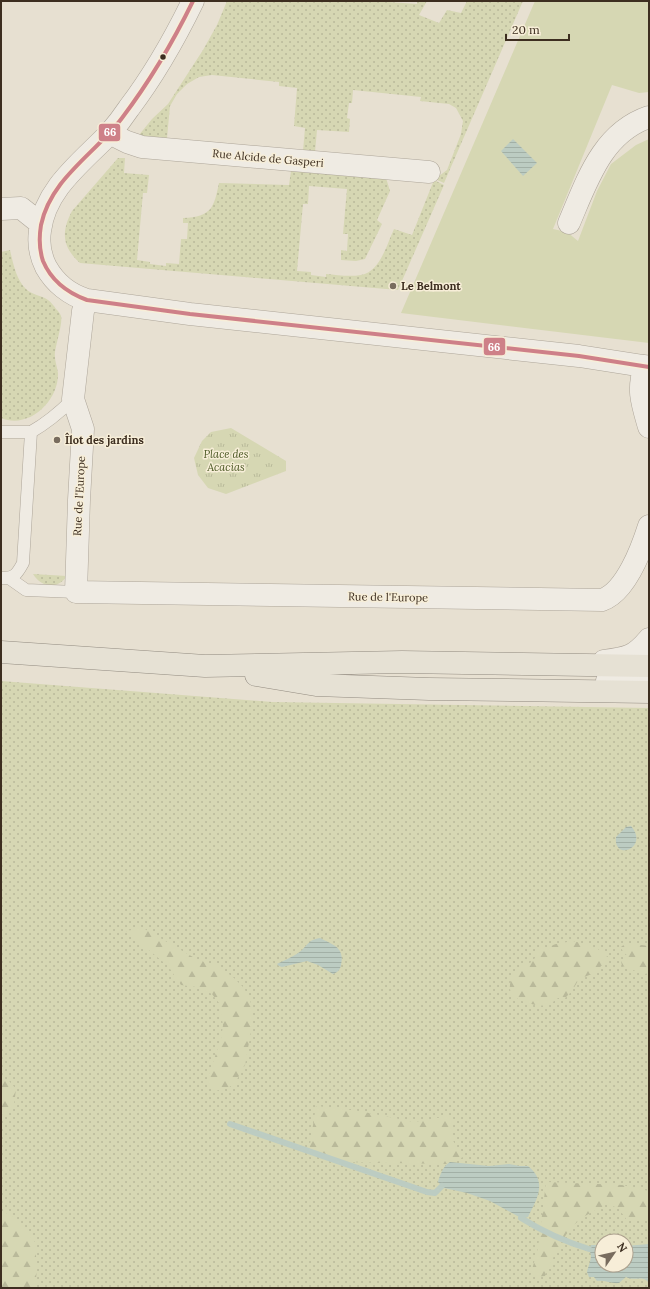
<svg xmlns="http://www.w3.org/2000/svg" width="650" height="1289" font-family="Lora,serif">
<defs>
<pattern id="grass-dots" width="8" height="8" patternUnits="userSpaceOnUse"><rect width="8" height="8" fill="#d6d7b3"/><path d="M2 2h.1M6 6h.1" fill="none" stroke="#b9b99a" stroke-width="1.8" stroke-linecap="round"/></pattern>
<pattern id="forest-firs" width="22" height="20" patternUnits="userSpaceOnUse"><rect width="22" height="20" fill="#d6d7b3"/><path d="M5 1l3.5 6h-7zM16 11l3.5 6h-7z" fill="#b9b99a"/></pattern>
<pattern id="park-tufts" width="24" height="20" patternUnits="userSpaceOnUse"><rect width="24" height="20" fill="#d6d7b3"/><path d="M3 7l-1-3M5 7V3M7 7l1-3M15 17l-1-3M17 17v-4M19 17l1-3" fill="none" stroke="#b9b99a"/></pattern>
<pattern id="water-rules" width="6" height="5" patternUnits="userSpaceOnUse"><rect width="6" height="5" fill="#bcccc2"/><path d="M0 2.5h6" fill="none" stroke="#a2b0a6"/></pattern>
</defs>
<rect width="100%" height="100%" fill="#e7e0d1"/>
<path fill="url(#grass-dots)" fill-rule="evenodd" d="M 227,1 L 375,1 L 417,4 L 417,1 L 427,1 L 419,15 L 439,23 L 447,10 L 461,13 L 467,1 L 523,1 L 444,183 L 435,179 L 447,170 L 461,134 L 463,121 L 456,108 L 449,104 L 420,101 L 421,97 L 353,90 L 352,103 L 349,103 L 347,118 L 350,119 L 349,132 L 317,130 L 315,152 L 303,151 L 305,128 L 294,126 L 297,88 L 279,86 L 279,82 L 212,75 L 199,77 L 187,84 L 177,94 L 170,106 L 167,138 C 157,140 149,140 139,135 L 152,119 L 168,104 L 203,50 L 217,25 Z
M 118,158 L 125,158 L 124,173 L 149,175 L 147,193 L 143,193 L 137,260 L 150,262 L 150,264 L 166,266 L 166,263 L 179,264 L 181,239 L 187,239 L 188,223 L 183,223 L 183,218 C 212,217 214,207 219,183 L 289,185 L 291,171 L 386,178 L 390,191 L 377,220 L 382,224 L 365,259 L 356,261 L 341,260 L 341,250 L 347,251 L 348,234 L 343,234 L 347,189 L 309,186 L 308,204 L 303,204 L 297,271 L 311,272 L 311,275 L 326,277 L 326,274 C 337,275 350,277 361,275 C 380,272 387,244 394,229 L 412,235 L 434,180 L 444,185 L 398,290 L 80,263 C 62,247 61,232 72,211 Z
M 10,250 C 13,263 16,279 26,289 C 32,295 41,295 48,300 C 51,302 54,306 56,309 C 58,311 60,313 61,316 C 63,322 56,344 55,352 C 54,359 57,366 58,373 C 59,401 29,430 1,418 L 1,252 Z
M 33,574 L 67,576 C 57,590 42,588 33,574 Z
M 1,681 L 272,702 L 649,708 L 649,1288 L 1,1288 ZM 602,1241 L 626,1241 L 626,1265 L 602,1265 Z"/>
<path fill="url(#forest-firs)" d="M 143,928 L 198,960 L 217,965 L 234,978 L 243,987 L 250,998 L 253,1020 L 245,1065 L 235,1083 L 228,1088 L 215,1091 L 210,1086 L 207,1080 L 221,1039 L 223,1025 L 219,1003 L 212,994 L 197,987 L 181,985 L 168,966 L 126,931 Z
M 573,941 C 587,944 601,948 610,959 L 607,964 L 601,966 L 597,972 L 579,979 L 572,991 L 565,998 L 558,998 C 551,1004 545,1007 536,1005 C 523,1002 505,997 511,981 C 512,979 513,975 515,972 C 523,961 533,969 538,950 L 556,944 Z
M 626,943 L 649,946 L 649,973 L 644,974 L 622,966 L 621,961 L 628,956 L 623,952 L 621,947 Z
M 1,1081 L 9,1081 L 16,1089 L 14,1105 L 1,1116 Z
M 316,1106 L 359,1111 L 414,1122 L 449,1116 L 452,1123 L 452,1139 L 463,1157 L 447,1164 L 339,1162 L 309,1151 Z
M 546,1182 L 622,1185 L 649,1191 L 649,1219 L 627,1220 L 618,1208 L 607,1204 C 600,1208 592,1212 585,1216 C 564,1230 555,1254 545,1276 L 530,1277 L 538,1248 Z
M 1,1211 L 11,1215 L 35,1242 L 37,1269 L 35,1288 L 1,1288 Z"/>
<path fill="url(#park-tufts)" d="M 231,428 L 286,461 L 286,471 L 226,494 L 208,488 L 198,475 L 194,458 L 202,441 L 211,432 Z"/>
<path fill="#d6d7b3" d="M 535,1 L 649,1 L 649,92 L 639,93 L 612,85 L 553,229 L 567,232 L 578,241 L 597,191 L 611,164 L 636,145 L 649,139 L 649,343 L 401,313 Z"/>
<path fill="url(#water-rules)" d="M 513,139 L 537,163 L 523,176 L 501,151 Z
M 631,826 C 650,848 613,862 616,837 L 626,827 Z
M 320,938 C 333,945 345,947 341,965 C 340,970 338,972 333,974 L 318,965 L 307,961 L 282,967 L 279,966 L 277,964 C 285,960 295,956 302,950 C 309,943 309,940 320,938 Z
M 450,1162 L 489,1166 L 509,1164 L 520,1166 L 528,1166 C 548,1182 537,1199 528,1217 L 521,1218 L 490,1201 L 467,1193 L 444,1188 L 438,1182 C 440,1175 443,1166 450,1162 Z
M 649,1244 L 649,1283 C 642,1274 636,1282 626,1277 L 619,1283 C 612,1284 605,1280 597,1281 L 594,1277 L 589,1277 L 587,1272 C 588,1267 591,1261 591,1255 C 590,1251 589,1250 591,1245 L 602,1245 L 602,1265 L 626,1265 L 626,1246 Z"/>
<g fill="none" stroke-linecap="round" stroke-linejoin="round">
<path stroke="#bcccc2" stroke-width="6" d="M 230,1124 L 427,1192 L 435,1193 L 442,1186
M 521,1218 C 542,1231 566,1242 589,1249"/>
<g stroke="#ada599" stroke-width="13">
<path id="lane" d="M 1,432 L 31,432 L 23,563 C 17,574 14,579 1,578
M 31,432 C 47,423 60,412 73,399
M 9,578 L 26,590 L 76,592"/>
</g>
<g stroke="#ada599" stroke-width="23">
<path id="street" d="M 193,1 C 175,38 154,75 129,108 C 123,117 116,126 109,134 C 81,163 45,189 40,231 C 38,244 40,255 46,267 C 55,283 70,295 87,300 L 190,314 L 579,356 L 649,367
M 109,133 L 127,142 L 142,147 L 429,172
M 1,209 L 21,208 L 41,224
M 569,223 C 587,181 602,133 649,117
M 87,300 L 83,311 L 73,399 L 83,429 L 79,500 L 76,592 L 602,600 C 626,592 642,548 649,526
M 645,366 C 637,390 642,403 649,427
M 604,661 C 627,658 634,657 649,639
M 607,681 L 649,681"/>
</g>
<g stroke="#928b80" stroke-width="23">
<path id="primary" d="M 1,652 L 205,666 L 402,662 L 649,666
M 256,675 L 316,685 L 429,689 L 649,692"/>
</g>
<use href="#lane" stroke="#efebe3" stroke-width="12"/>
<use href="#street" stroke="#efebe3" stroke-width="22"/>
<use href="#primary" stroke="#e6e1d4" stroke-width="22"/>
<g stroke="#f7eed8" stroke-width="7">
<path id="bus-1" d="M 193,1 C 173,42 150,81 122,118 C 95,154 51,178 41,225 C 39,237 39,249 43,261 C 51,280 68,293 87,300 L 190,314 L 579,356 L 649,367"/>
</g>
<use href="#bus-1" stroke="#ce8088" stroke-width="4"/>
</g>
<circle fill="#3d2e20" stroke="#f7eed8" stroke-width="1.5" cx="163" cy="57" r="3.5"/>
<g fill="#786c5e" stroke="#f7eed8" stroke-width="1.5">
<circle cx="393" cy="286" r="4"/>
<circle cx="57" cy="440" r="4"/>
</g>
<g text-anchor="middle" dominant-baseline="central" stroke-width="3" stroke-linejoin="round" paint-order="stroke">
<g font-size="11" fill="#3d2e20" stroke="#f7eed8">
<text transform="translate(268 158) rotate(5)">Rue Alcide de Gasperi</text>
<text transform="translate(79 496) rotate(-87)">Rue de l'Europe</text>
<text transform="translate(388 597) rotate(1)">Rue de l'Europe</text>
</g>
<g font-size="11" font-weight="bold" fill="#3d2e20" stroke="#f7eed8" text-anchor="start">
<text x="401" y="286">Le Belmont</text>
<text x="65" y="440">Îlot des jardins</text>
</g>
<g font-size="11" font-style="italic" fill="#4d5a26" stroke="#f7eed8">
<text x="226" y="454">Place des<tspan x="226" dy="13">Acacias</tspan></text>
</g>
</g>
<g stroke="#f7eed8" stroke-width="1.5">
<rect x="98" y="123" width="23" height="19" rx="4" fill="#ce8088"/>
<rect x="483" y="337" width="23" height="19" rx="4" fill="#ce8088"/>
</g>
<g font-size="11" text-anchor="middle" font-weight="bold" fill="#fff">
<text x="110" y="136">66</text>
<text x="494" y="351">66</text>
</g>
<rect width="650" height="1289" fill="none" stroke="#3d2e20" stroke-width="4"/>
<g transform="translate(614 1253) rotate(56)"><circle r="19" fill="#f7eed8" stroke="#ada18e"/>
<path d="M0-3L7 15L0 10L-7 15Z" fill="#786c5e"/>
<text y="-6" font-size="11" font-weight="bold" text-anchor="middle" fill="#3d2e20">N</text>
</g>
<path d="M506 34v6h63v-6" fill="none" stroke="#3d2e20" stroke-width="2"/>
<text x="512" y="34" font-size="12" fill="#3d2e20" stroke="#f7eed8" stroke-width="3" paint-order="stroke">20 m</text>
</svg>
